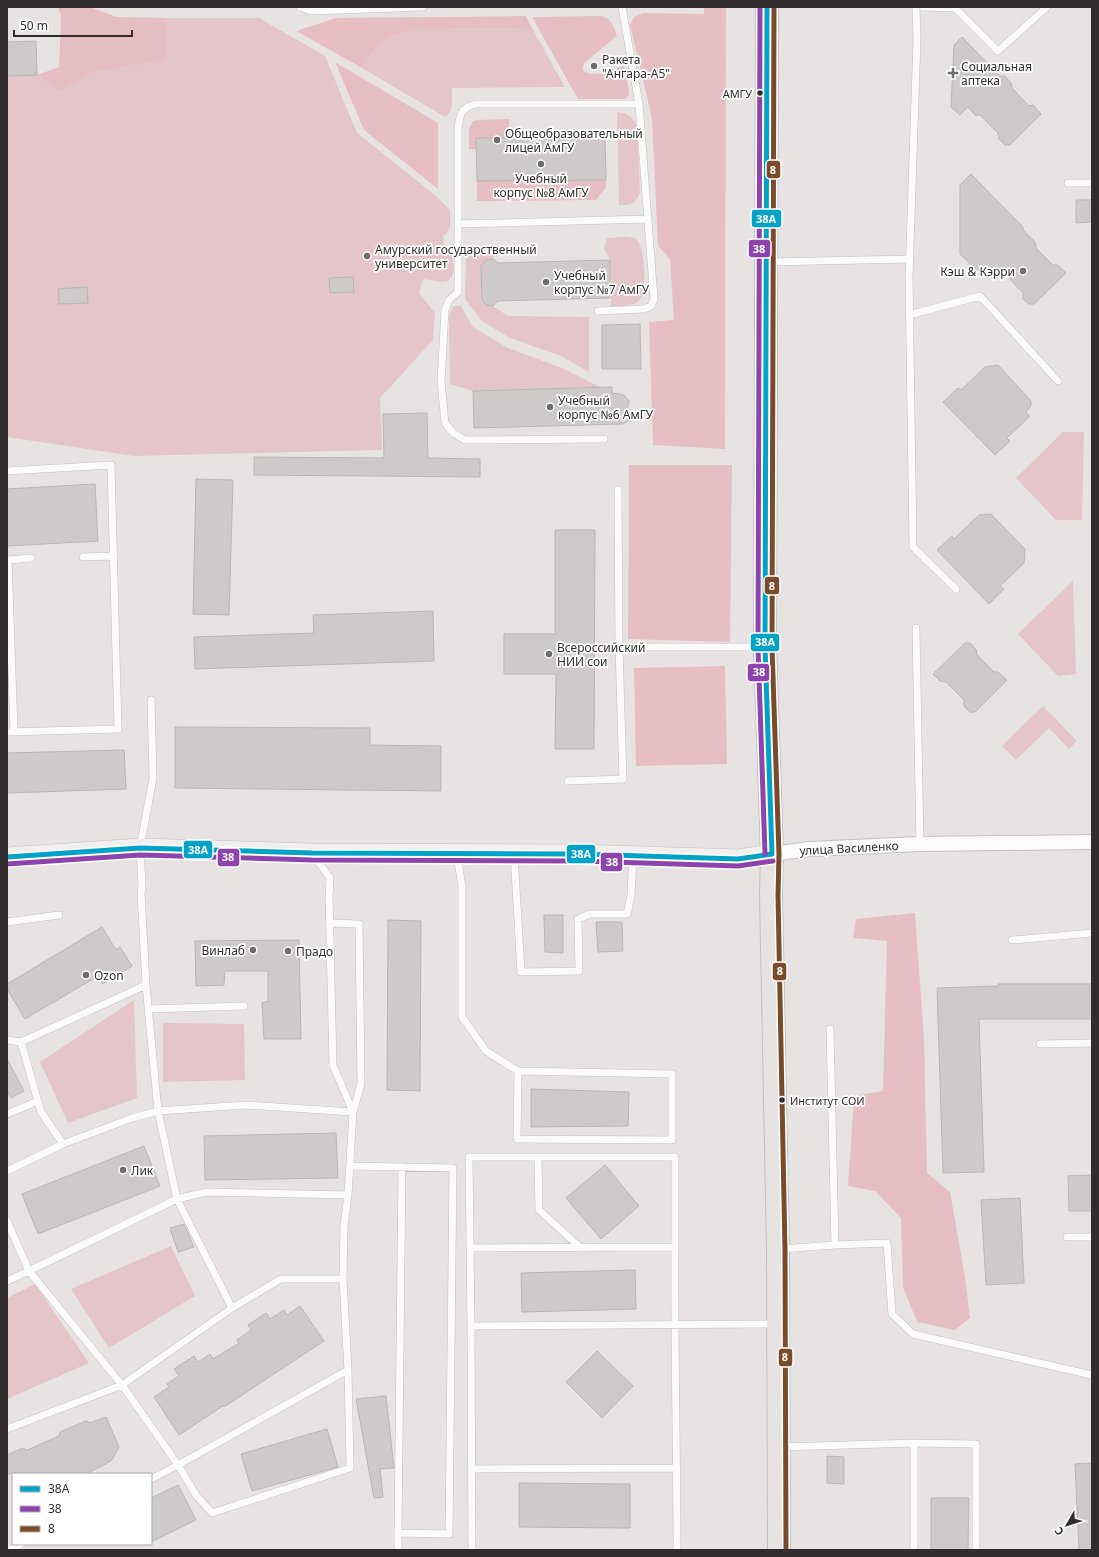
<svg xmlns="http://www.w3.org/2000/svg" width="1099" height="1557" font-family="'Noto Sans',sans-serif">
<rect width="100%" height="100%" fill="#e8e3e3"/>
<path fill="#e4c5c9" d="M 167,18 L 259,18 L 325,56 L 357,133 L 436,196 L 450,210 C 450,221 453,229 443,236 L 444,245 C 453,253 458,273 448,281 L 443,282 L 423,279 L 419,293 L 435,313 L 433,340 L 380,398 L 382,450 L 134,456 L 7,437 L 7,76 L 37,75 L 60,92 L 95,72 L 166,60 Z
M 532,28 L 565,87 L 452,88 C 451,100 455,110 445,117 L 362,68 L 377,46 L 388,38 L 413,29 Z
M 617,112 C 627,113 632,116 637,126 L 640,192 C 637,203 630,206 619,205 Z
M 607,238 C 615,238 631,234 637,240 C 645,247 647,293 640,300 C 633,307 620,306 611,306 L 610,260 L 604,249 Z
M 493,250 L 493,259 L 486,260 L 481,266 L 482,300 L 486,305 L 493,306 L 508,316 L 589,317 L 589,372 L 561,356 L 510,338 L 482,321 L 465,299 L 466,260 L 472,252 Z
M 453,306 L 461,306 L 473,327 L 508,348 L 562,368 L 602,388 L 473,391 L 450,384 L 449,316 Z
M 1063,432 L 1084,432 L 1082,520 L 1056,520 L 1016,478 Z
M 1073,581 L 1076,674 L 1058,676 L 1018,634 Z
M 1043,706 L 1077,741 L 1069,749 L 1049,728 L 1016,760 L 1002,746 Z
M 134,1000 L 137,1098 L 68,1123 L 40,1062 Z
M 163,1023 L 244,1024 L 245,1080 L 163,1082 Z
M 171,1246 L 195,1296 L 109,1348 L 71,1289 Z
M 35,1284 L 89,1363 L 7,1399 L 7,1298 Z"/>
<path fill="#e6bec3" d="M 58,7 L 90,7 L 117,17 L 167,18 L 166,60 L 95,72 L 60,92 L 37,75 L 59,67 L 61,16 Z
M 704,7 L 726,7 L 725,449 L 653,445 L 649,322 L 674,320 L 670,259 L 658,246 L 652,118 L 630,25 L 634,17 L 643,13 L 704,14 Z
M 526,16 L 532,28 L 413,29 L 388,38 L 377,46 L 362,68 L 296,31 L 336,18 Z
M 600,16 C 613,19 613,25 617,36 L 584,63 L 583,70 C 591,80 613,69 624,66 L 629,91 L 629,96 L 624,99 L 578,99 L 532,17 Z
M 335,62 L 438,123 L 438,189 L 364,130 Z
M 509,119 L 509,138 L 476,139 L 476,149 L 469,149 L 469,129 L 473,121 L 478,120 Z
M 606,180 L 606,187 L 596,200 L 477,201 L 477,181 Z
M 629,465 L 732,465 L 730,642 L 628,639 Z
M 725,666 L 727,764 L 636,766 L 634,668 Z
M 915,913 L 924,1038 L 927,1173 L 950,1192 L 965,1277 L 970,1318 L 955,1330 L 917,1322 L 903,1287 L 901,1218 L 875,1191 L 848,1186 L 854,1096 L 883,1091 L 887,941 L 853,938 L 856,919 Z"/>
<path fill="#cecaca" stroke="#b9b5b5" d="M 962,37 L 1000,76 L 1005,76 L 1011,83 L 1012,88 L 1029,106 L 1033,105 L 1041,114 L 1010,145 L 1005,145 L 999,139 L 998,133 L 980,115 L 975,115 L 968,107 L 960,115 L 951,107 L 954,45 Z
M 36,41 L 37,75 L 7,76 L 7,42 Z
M 605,137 L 606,180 L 477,181 L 476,138 Z
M 971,174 L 1023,227 L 1023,230 L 1035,242 L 1036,248 L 1053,265 L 1058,265 L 1066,273 L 1034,304 L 1029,304 L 1023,299 L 1023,293 L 1005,274 L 999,274 L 992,267 L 987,271 L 977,270 L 960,254 L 960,185 Z
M 1076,200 L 1092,200 L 1092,222 L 1076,223 Z
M 493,259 L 498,263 L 610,260 L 610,298 L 498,301 L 493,306 L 486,305 L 482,300 L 481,266 L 486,260 Z
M 353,277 L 354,292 L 330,293 L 329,278 Z
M 87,287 L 88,303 L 59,304 L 58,289 Z
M 640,324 L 641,369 L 602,369 L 602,325 Z
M 998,365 L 1031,401 L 1031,406 L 1026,412 L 1030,416 L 1007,438 L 1010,441 L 995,455 L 943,402 L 958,388 L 961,390 L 985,367 Z
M 612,387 L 612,393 L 624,395 L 629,401 L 627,411 L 628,421 L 623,424 L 474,428 L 473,391 Z
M 427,413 L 428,458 L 480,459 L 480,477 L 254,475 L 254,457 L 384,458 L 383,414 Z
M 196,479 L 233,480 L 229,615 L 193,614 Z
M 95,484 L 98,541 L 7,546 L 7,489 Z
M 991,514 L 1025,549 L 1024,563 L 1000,586 L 1004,589 L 989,604 L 937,550 L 952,536 L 954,539 L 979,515 Z
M 555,530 L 595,530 L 594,749 L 555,749 L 556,674 L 504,674 L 504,634 L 555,634 Z
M 433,611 L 434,661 L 195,669 L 194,637 L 314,633 L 313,615 Z
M 965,643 L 970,643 L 976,649 L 977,655 L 994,672 L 998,672 L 1007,680 L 975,712 L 970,712 L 964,706 L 964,700 L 946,682 L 940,681 L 933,674 Z
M 175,727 L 370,728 L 370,745 L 441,746 L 441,791 L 175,788 Z
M 124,750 L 126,789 L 7,793 L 7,753 Z
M 544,915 L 563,915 L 563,953 L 545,952 Z
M 388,920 L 421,921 L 420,1091 L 387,1090 Z
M 596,922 L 622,922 L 623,951 L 598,952 Z
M 102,927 L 116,950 L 120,947 L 132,966 L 103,984 L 98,976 L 25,1019 L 7,989 L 7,984 Z
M 299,940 L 301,1039 L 264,1039 L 262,1003 L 268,1001 L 268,971 L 225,971 L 224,985 L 196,986 L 195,941 Z
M 998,984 L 1092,984 L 1092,1019 L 979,1019 L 984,1172 L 943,1173 L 937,988 L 998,986 Z
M 7,1059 L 24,1091 L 11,1098 L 7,1091 Z
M 531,1089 L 629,1092 L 628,1126 L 531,1127 Z
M 336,1133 L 338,1178 L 205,1180 L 204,1136 Z
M 144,1146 L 160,1186 L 38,1234 L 22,1194 Z
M 605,1165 L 639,1206 L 601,1239 L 566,1198 Z
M 1092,1175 L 1092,1211 L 1069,1211 L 1068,1176 Z
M 1020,1198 L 1024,1283 L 986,1285 L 981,1200 Z
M 184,1224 L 194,1247 L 178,1252 L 170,1228 Z
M 635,1270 L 636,1309 L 522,1312 L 521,1273 Z
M 300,1306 L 324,1341 L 224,1407 L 223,1406 L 179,1435 L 154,1397 L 169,1387 L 167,1384 L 179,1376 L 174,1369 L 194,1356 L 198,1362 L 210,1354 L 213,1359 L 239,1343 L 237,1340 L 251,1330 L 248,1325 L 266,1313 L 270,1319 L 284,1310 L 287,1315 Z
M 597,1351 L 633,1386 L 602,1418 L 566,1382 Z
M 386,1396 L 394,1468 L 380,1469 L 383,1497 L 374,1498 L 356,1399 Z
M 106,1417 L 119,1447 L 112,1460 L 102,1466 L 85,1474 L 7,1474 L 7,1455 L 23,1448 L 27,1450 L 59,1436 L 60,1432 L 86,1421 L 90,1423 Z
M 327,1429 L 338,1467 L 252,1491 L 241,1454 Z
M 827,1456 L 844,1457 L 844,1484 L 827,1483 Z
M 1092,1463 L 1092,1549 L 1079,1550 L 1075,1464 Z
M 519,1483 L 630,1484 L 630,1528 L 519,1527 Z
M 178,1485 L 196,1520 L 151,1542 L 151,1498 Z
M 931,1498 L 969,1498 L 968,1550 L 931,1550 Z"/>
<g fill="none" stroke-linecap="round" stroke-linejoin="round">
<g stroke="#c3bfc0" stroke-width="8">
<path id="service" d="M 300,7 L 311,11 L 423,7
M 916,7 L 917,39 L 909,276 L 913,547 L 956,589
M 923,7 L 955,8 L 998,51 L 1047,7
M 1068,183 L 1092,183
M 458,224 L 648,219
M 768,262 L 909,259
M 598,311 L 644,309 L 651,306 L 654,299 L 639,104 L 622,7
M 909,315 L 980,296 L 1058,381
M 604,439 L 465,440 L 453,433 L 445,423 L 441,381 L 445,310 L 449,300 L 458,292 L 458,129 C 460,114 460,109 475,104 L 639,104
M 7,471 L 111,465 L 118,729 L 7,732
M 618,490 L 619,647
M 83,557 L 113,556
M 916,628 L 920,844
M 151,700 L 153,778 L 140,848 L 142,885 L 141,893 L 146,985 L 158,1111 L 246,1105 L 353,1112 L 333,1065 L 329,896 L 330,878 L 314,856
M 14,731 L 8,560 L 31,558
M 568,781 L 623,779 L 619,647 L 763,647
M 514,854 L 521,972 L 579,971 L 578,919 L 590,914 L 627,914 L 631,895 L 633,857
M 457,855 L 462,887 L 462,1017 L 486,1051 L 518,1071 L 672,1074 L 672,1140 L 517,1139 L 518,1071
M 7,922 L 59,915
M 1012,940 L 1092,933
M 149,1009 L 244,1006
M 830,1029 L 835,1245
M 7,1040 L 21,1042 L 146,985
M 21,1042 L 41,1112 L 63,1144
M 1040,1044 L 1092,1043
M 7,1114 L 38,1101
M 538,1157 L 539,1210 L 581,1248
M 350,1166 L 453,1168 L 449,1534 L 398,1533 L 398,1550
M 7,1171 L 63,1144 L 132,1118 L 158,1111 L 177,1199 L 206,1192 L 348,1195 L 353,1112 L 361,1084 L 359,924 L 330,923
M 7,1221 L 29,1271 L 177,1199 L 232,1308 L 281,1279 L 343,1279 L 344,1226 L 348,1195
M 1067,1237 L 1092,1237
M 470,1248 L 675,1247
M 781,1249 L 835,1245 L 887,1243 L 892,1314 L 913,1334 L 1092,1375
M 7,1281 L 29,1271 L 122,1385 L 7,1429
M 232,1308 L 122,1385 L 178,1465 L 348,1370 L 343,1279
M 471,1326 L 472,1550
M 914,1443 L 976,1444 L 976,1550
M 781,1447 L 914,1443 L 914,1550
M 472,1469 L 677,1468
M 151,1479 L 178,1465 L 196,1495 L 212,1513 L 350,1468 L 348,1370
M 398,1533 L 402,1167
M 9,1550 L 21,1544
M 677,1550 C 677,1447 674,1343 675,1240 L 675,1157 L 469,1157 L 471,1326 L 775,1324"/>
</g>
<g stroke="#c3bfc0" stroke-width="16">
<path id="minor" d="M 772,854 L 809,849 L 920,844 L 1092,842"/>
</g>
<g stroke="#c3bfc0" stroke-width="20">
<path id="secondary" d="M 7,857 L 140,848 L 312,853 L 579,854 L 738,859 L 772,854"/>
</g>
<g stroke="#c2bfbf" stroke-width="24">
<path id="primary" d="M 767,7 L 765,647 L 772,854 L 771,895 L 778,1250 L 779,1550"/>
</g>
<use href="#service" stroke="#fcfbfb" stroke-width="7"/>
<use href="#minor" stroke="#fcfbfb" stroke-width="14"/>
<use href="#secondary" stroke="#f2efef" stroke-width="19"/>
<use href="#primary" stroke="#e8e3e3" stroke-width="22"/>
<g stroke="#fff" stroke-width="8">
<path id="bus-1" d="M 767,7 L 765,647 L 772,854
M 7,857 L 140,848 L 312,853 L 579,854 L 738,859 L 772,854"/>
</g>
<g stroke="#fff" stroke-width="8">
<path id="bus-2" d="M 760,7 L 758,647 L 765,854
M 7,864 L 140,855 L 312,860 L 579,861 L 738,866 L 773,861"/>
</g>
<g stroke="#fff" stroke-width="8">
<path id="bus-3" d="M 774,7 L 772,647 L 779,854 L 778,895 L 785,1250 L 786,1550"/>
</g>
<use href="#bus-1" stroke="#02a3c6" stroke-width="5"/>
<use href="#bus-2" stroke="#8e44ad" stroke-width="5"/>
<use href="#bus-3" stroke="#7a4b2a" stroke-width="5"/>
</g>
<g fill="#716d6d" stroke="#fff" stroke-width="1.5">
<circle cx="594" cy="66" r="4"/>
<path d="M951 67h4v4h4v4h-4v4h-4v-4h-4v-4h4z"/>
<circle cx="497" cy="140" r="4"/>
<circle cx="541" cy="164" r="4"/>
<circle cx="367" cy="256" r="4"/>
<circle cx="1023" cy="271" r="4"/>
<circle cx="546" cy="282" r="4"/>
<circle cx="550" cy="407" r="4"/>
<circle cx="549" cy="654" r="4"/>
<circle cx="253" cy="950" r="4"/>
<circle cx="288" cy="951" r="4"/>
<circle cx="86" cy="975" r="4"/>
<circle cx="123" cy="1170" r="4"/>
</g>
<g fill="#312d2e" stroke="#fff" stroke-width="1.5">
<circle cx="760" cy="93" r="3.5"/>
<circle cx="782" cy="1100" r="3.5"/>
</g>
<g text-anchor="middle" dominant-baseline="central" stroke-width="3.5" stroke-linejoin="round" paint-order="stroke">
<g font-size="11" fill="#312d2e" stroke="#fff" text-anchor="end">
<text x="752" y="93">АМГУ</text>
<text x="790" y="1100" text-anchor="start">Институт СОИ</text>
</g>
<g font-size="12" fill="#312d2e" stroke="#fff" text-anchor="start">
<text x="602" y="59">Ракета<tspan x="602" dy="14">"Ангара-А5"</tspan></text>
<text x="961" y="66">Социальная<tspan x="961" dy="14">аптека</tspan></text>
<text x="505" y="133">Общеобразовательный<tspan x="505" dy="14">лицей АмГУ</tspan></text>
<text x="541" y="178" text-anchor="middle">Учебный<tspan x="541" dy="14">корпус №8 АмГУ</tspan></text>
<text x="375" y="249">Амурский государственный<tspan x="375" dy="14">университет</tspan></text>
<text x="1015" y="271" text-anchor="end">Кэш &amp; Кэрри</text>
<text x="554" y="275">Учебный<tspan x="554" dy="14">корпус №7 АмГУ</tspan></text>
<text x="558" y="400">Учебный<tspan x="558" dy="14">корпус №6 АмГУ</tspan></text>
<text x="557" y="647">Всероссийский<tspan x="557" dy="14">НИИ сои</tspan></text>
<text x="245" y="950" text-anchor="end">Винлаб</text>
<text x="296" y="951">Прадо</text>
<text x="94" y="975">Ozon</text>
<text x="131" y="1170">Лик</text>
</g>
<g font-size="12" fill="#312d2e" stroke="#fff">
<text transform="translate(849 848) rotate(-3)">улица Василенко</text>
</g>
</g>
<g stroke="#fff" stroke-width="1.5">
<rect x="766" y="160" width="15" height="19" rx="4" fill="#7a4b2a"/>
<rect x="751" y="209" width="31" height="19" rx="4" fill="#02a3c6"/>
<rect x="748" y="239" width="23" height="19" rx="4" fill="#8e44ad"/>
<rect x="764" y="576" width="16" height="19" rx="4" fill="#7a4b2a"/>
<rect x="750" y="633" width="30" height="19" rx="4" fill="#02a3c6"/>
<rect x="747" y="663" width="23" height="19" rx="4" fill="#8e44ad"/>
<rect x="183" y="840" width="30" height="19" rx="4" fill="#02a3c6"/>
<rect x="566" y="844" width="30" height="20" rx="4" fill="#02a3c6"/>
<rect x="217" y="848" width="23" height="19" rx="4" fill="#8e44ad"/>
<rect x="600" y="852" width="23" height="20" rx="4" fill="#8e44ad"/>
<rect x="772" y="962" width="15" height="19" rx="4" fill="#7a4b2a"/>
<rect x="778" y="1348" width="15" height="19" rx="4" fill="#7a4b2a"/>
</g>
<g font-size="11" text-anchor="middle" font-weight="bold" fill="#fff">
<text x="773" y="174">8</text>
<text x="766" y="223">38А</text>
<text x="759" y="253">38</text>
<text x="772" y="590">8</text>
<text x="765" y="646">38А</text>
<text x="759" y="676">38</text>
<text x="198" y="854">38А</text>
<text x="581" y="858">38А</text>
<text x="228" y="861">38</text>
<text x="612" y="866">38</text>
<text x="780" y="975">8</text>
<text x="785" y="1361">8</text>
</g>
<rect width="1099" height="1557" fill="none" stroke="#312d2e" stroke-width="16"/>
<rect x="12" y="1473" width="140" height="72" fill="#ffffff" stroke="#adabab"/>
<rect x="20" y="1486" width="20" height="6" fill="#02a3c6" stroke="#adabab"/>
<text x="48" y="1493" font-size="12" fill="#312d2e">38А</text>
<rect x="20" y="1506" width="20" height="6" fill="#8e44ad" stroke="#adabab"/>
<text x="48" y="1513" font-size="12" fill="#312d2e">38</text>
<rect x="20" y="1526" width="20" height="6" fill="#7a4b2a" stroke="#adabab"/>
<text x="48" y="1533" font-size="12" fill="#312d2e">8</text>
<g transform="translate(1067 1525) rotate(231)" stroke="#ffffff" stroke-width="3" paint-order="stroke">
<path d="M0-3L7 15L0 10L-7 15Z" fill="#312d2e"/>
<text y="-6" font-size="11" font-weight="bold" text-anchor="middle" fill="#312d2e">С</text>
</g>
<path d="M14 30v6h118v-6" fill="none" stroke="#312d2e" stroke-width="2"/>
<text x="20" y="30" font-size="12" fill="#312d2e" stroke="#ffffff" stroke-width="3" paint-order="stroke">50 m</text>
</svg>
